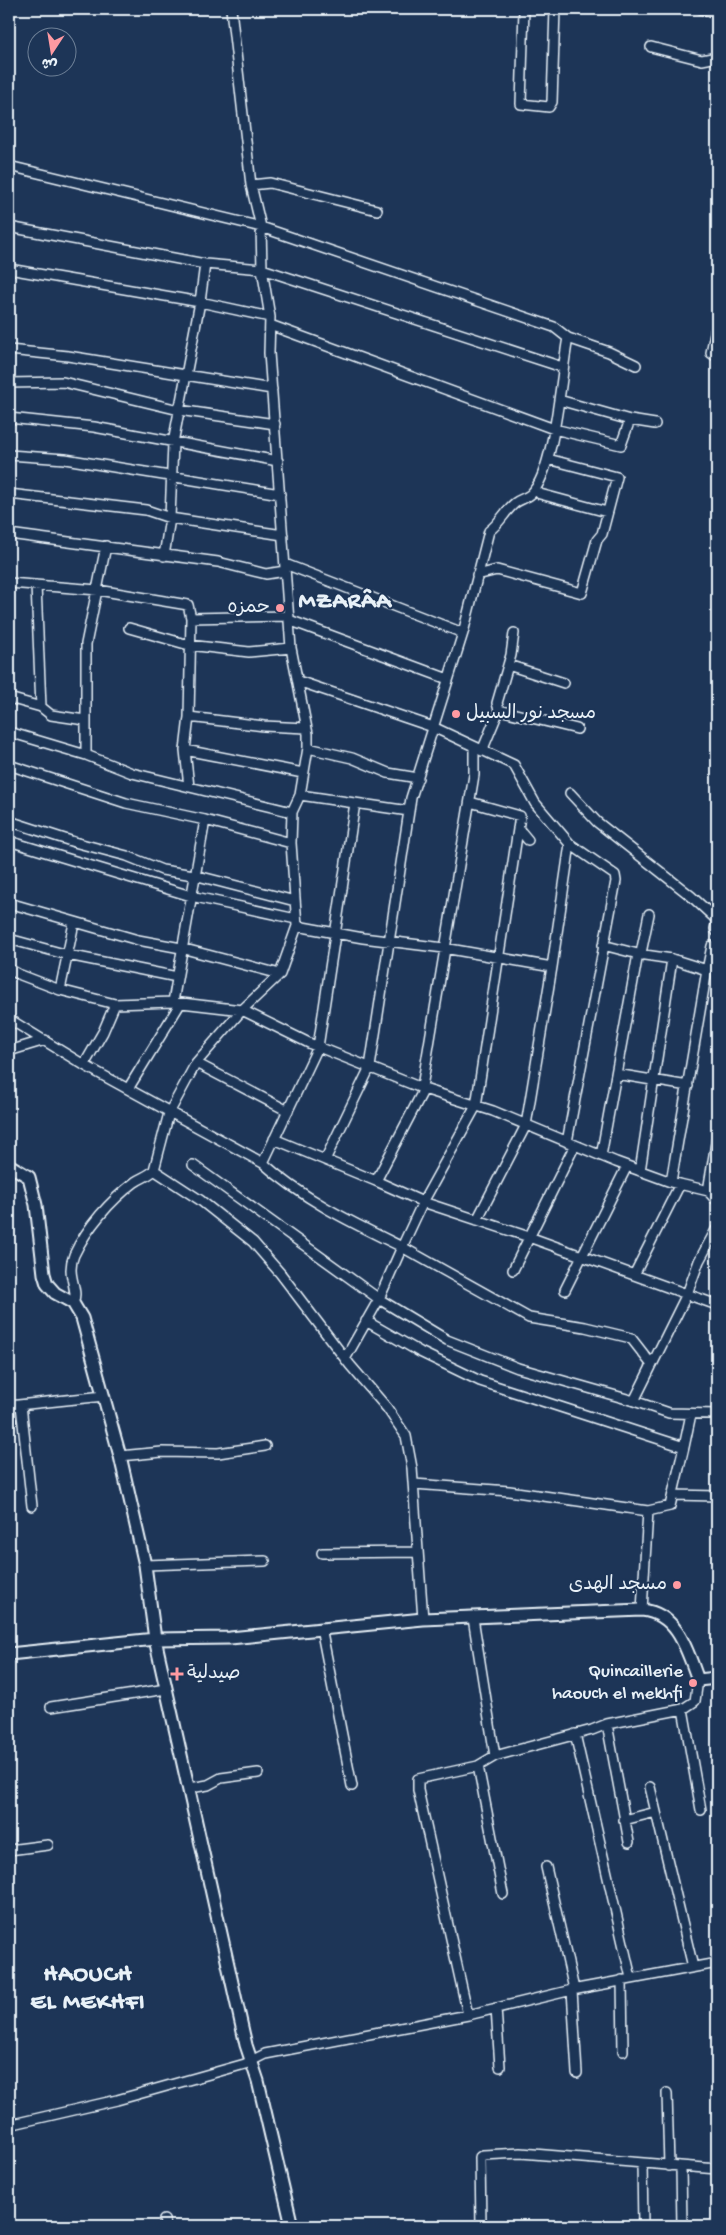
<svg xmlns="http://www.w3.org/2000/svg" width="726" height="2235" font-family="'Gochi Hand','Playpen Sans Arabic',sans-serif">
<rect width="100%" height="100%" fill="#1d3557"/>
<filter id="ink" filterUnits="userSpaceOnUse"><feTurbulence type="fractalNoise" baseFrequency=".02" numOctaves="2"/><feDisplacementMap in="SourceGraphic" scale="10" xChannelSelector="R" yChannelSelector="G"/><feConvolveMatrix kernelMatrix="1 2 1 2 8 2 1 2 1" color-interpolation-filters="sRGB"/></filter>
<g filter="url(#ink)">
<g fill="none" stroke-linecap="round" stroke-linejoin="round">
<g stroke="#e8f1f8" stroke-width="12">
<path id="street" d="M 524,9 L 521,104 L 549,107 L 552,102 L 555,9
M 701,9 L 717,13
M 651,47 L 702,60 L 717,57
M 9,166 L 261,227 L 554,327 L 568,338 C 561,373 555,471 531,494 C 527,498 520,499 515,503 C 505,511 500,523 489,531 L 463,633 L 411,798 L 370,1067 L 325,1160
M 251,185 L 270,183 L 377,210
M 9,227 L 205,264 L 262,269 L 562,367
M 9,269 L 200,302 L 270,317
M 717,323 L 711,353 L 717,357
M 270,325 L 554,429 L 621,445 L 630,420
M 568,338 L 609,352 L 636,365
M 9,350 L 68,356 L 272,389
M 9,383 L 63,382 L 179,410 L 275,424
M 559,400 L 630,420 L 655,424
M 9,418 L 94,427 L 278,461
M 9,455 L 65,459 L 280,494
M 535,489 L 540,494 L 607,512
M 9,494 L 146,510 L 170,518 L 283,535
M 9,534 L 218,562 L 266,574 L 285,571
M 164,556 L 170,518 L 173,443 L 200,302 L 205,264
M 285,564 L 463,633
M 477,575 L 497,570 L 582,593 L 597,540 L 602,534 L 617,477 L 548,459
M 9,583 L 98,590 L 188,605 L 191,618 L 289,616
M 36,585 L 41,707
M 289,620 L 448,679
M 129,628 L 189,645 L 249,652 L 291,648
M 508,665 L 564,683
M 298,681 L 433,727 L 514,765 L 535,803 L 570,844 L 615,875 L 616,881 L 567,1142
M 9,698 L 41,707 L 51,715 L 85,720
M 499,710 L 577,729
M 189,717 L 264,726 L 306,728
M 9,732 L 86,755 L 132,773 L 292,812
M 308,748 L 352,758 L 388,773 L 418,778
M 185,750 L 303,773
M 482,751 L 499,710 L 497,703 L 511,655 L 514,633
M 86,755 L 86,644 L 106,546
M 9,765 L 126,803 L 205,820 L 291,843
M 189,787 L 185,750 L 189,717 L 191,618
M 570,793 L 597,822 L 691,896 L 717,920
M 300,795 L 409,811
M 470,802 L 520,816 L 476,1106 L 423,1202 L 402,1247 L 529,1318 L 585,1327 L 631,1338 L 652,1365
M 9,821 L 74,842 L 127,856 L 162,870 L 194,875 L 295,901
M 518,828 L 528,840
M 9,841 L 191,896 L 296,919
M 9,903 L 138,940 L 181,948 L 280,974
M 717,921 L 715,929 L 717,932
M 297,926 L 363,938 L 444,948 L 552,967
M 9,939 L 68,955 L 177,977
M 603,945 L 638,954
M 641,953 L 649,914
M 9,969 L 18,974 L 60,990 L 115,1004 L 173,1002 L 242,1010 L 311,1044 L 424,1089 L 493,1111 L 616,1162 L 671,1182 L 717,1193
M 707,970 L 712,946 L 717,946
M 60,990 L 74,923
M 173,1002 L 205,820
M 9,1019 L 84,1065 L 263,1163 C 304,1200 353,1223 402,1247 L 379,1299 L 345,1359
M 9,1051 L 45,1040
M 196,1063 L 288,1111
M 84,1065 L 103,1032 L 115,1004
M 616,1074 L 688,1086
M 422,1087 L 474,775 L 474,747
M 128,1089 L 180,1004
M 717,1137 L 708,1191 L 717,1201
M 274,1139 L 376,1181 L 423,1202 L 529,1237 L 717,1305
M 601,1156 L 638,954 L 672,959 L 640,1171
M 263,1163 L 318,1047 L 355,803
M 193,1165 L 379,1299 L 447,1340 L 518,1368 L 634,1401
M 154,1170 L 200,1200 L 253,1242 L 280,1273 L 350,1365 L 387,1408 L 406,1436 L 412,1468 L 423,1619
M 376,1181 L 424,1089
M 671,1182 L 707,970 L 672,959
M 477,1220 L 526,1125 L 552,967 L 570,844
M 717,1228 L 699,1261 L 687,1294 L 634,1401 L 669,1413 L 717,1414
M 513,1270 L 575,1145
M 634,1275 L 680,1184
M 565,1290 L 627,1166
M 73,1303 C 80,1289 65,1276 74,1255 C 87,1227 111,1200 135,1182 C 142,1177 149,1176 154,1170 L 169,1113 L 196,1063 L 242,1010 L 280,974 L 297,926 L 291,843 L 292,812 L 300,795 L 308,748 L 308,734 L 291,648 L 269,353 L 270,317 L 262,269 L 261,227 L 251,185 L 231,9
M 366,1321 L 420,1352 L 480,1381 L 684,1447 L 691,1414
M 21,1405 L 32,1506
M 9,1406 L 104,1396
M 120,1456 L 162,1452 L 218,1453 L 265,1446
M 414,1484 L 509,1491 L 648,1511
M 673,1495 L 717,1496
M 322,1553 L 418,1552
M 145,1565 L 265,1561
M 642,1610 L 648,1511 L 670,1506 L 684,1447
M 473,1618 L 495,1756
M 321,1628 L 352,1786
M 51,1707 L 166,1689
M 683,1709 L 701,1810
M 607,1724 L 629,1842
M 575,1734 L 631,1978
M 478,1766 L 503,1894
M 650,1787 L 693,1967
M 190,1788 L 208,1785 L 221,1778 L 258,1773
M 624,1820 L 656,1812
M 9,1850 L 48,1845
M 546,1867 L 574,1989
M 622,1980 L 623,2051
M 572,1990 L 577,2073
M 496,2008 L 500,2067
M 468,2015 L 418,1790 L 418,1779 L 478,1766 L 495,1756 L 592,1730 L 607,1724 L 683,1709 L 695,1701 L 698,1680
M 667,2093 L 669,2166
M 9,2125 L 117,2100 L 245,2064 L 265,2054 L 468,2015 L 572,1990 L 717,1963
M 642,2164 L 643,2226
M 681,2167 L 682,2226
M 164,2220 L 166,2226
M 481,2226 L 480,2157 L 483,2155 L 521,2153 L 717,2169"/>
</g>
<g stroke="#e8f1f8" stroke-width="15">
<path id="secondary" d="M 9,1165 L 29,1177 L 36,1205 L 44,1274 L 47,1284 L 55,1293 L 73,1303 L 82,1318 L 120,1456 L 145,1565 L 155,1639 L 246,2045 L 258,2081 L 292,2226
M 9,1654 L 155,1639 L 230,1638 L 423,1619 L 642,1610 C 678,1614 687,1650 698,1680 L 717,1678"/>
</g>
<use href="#street" stroke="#1d3557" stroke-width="9"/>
<use href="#secondary" stroke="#1d3557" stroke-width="11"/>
</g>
</g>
<g fill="#ff9aa2" stroke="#1d3557" stroke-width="2">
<circle cx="280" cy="608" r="5"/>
<circle cx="456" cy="714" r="5"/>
<circle cx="677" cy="1585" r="5"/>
<path d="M174.5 1666.5h5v5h5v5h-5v5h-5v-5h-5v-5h5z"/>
<circle cx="693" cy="1683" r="5"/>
</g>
<g text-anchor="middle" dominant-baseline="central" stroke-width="4" stroke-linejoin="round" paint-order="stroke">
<g font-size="19" fill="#e8f1f8" stroke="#1d3557" text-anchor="end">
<text x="270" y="608">حمزه</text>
<text x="466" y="714" text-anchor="start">مسجد نور السبيل</text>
<text x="667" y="1585">مسجد الهدى</text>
<text x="683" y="1672">Quincaillerie<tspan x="683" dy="22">haouch el mekhfi</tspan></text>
<text x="187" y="1674" text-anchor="start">صيدلية</text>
</g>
<g font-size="24" font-weight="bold" letter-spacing="1" fill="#e8f1f8" stroke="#1d3557">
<text x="345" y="602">MZARÂA</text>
<text x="88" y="1975">HAOUCH<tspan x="88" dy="28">EL MEKHFI</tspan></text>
</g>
</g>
<rect width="726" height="2235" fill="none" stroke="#1d3557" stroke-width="30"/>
<rect x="15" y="15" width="696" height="2205" fill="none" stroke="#e8f1f8" stroke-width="2" filter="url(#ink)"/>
<g transform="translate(52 52) rotate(192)"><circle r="24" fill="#1d3557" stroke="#6e8097"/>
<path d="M0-4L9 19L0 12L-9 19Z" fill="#ff9aa2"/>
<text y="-8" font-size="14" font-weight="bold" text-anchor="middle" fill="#e8f1f8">ش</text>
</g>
</svg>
